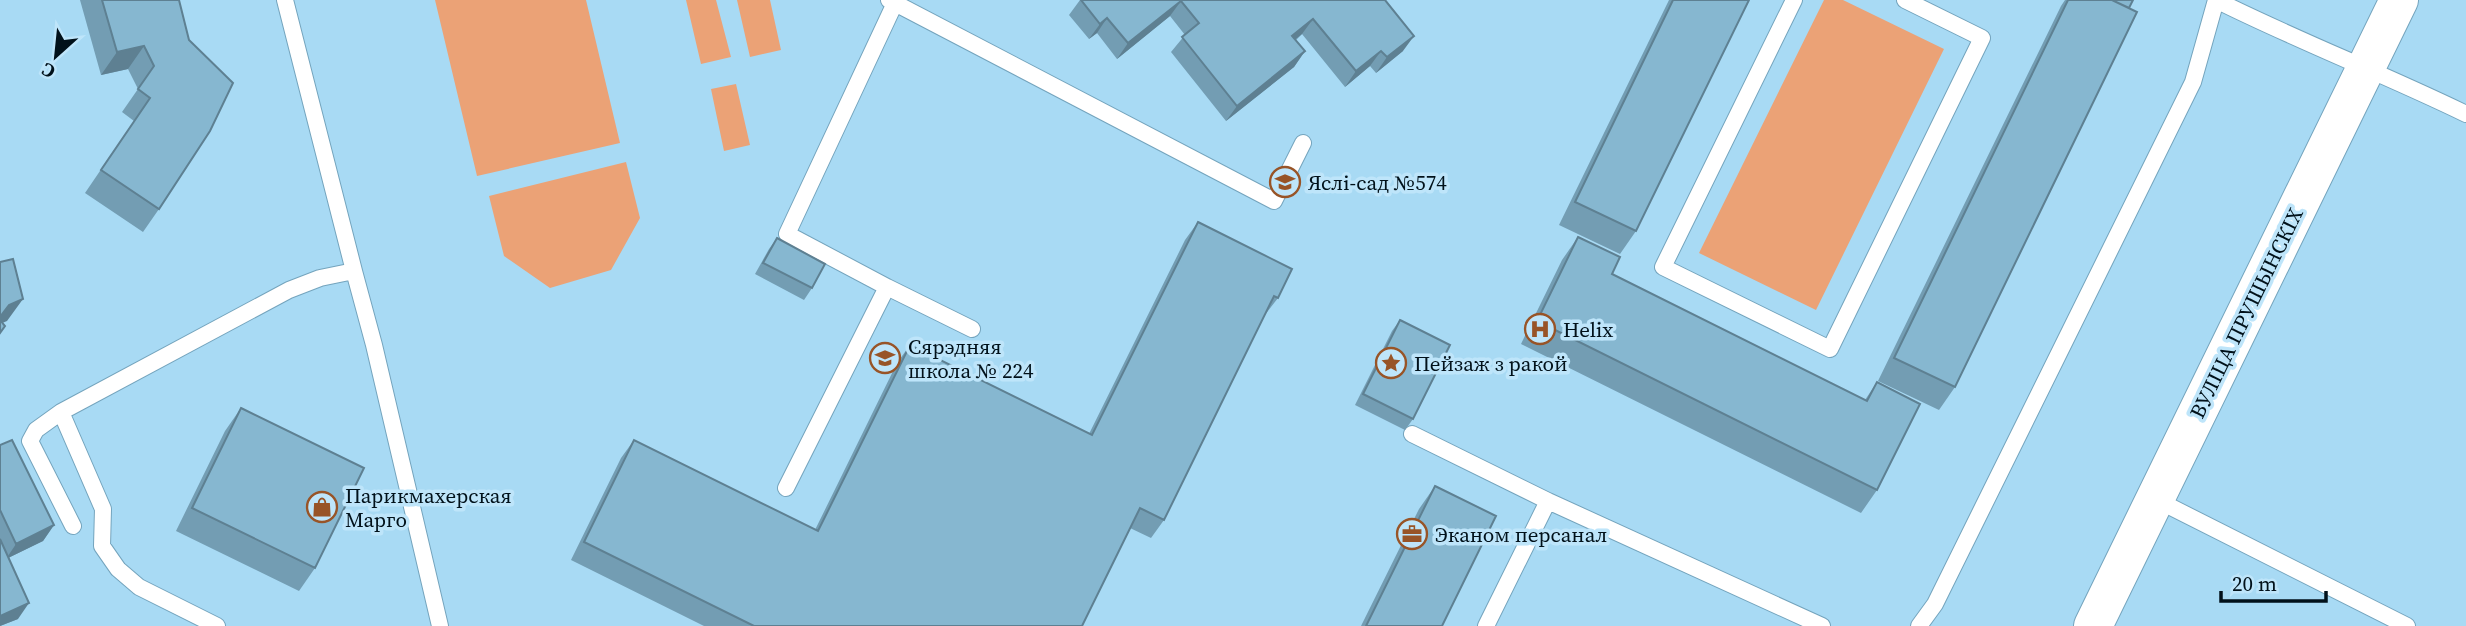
<svg xmlns="http://www.w3.org/2000/svg" width="2466" height="626" font-family="'Source Serif 4',serif">
<rect width="100%" height="100%" fill="#a8daf4"/>
<path fill="#eba276" d="M 435,0 L 586,0 L 620,143 L 477,176 Z
M 686,0 L 716,0 L 731,57 L 701,64 Z
M 737,0 L 770,0 L 781,50 L 750,57 Z
M 1824,0 L 1843,0 L 1944,49 L 1816,310 L 1699,253 Z
M 736,84 L 750,145 L 724,151 L 711,89 Z
M 626,162 L 640,218 L 611,270 L 550,288 L 504,256 L 489,196 Z"/>
<g fill="none" stroke-linecap="round" stroke-linejoin="round">
<g stroke="#74a4bd" stroke-width="18">
<path id="service" d="M 285,0 L 354,271
M 889,0 L 1274,201 L 1303,143
M 1794,0 L 1663,267 L 1830,349 L 1982,38 L 1905,0
M 2216,0 C 2298,41 2384,74 2466,114
M 887,287 L 972,329
M 61,412 L 103,509 L 102,546 L 118,569 L 139,587 L 217,626
M 1412,434 L 1548,501 L 1822,626
M 786,488 L 887,287 L 787,234 L 895,3
M 2155,499 L 2407,626
M 73,526 L 30,441 L 36,430 L 61,412 L 289,290 L 320,278 L 354,271 L 374,345 L 440,626
M 1486,626 L 1548,501
M 1919,626 L 1935,604 L 2193,82 L 2216,0"/>
</g>
<g stroke="#74a4bd" stroke-width="40">
<path id="tertiary" d="M 2093,626 L 2399,0"/>
</g>
<use href="#service" stroke="#fff" stroke-width="16"/>
<use href="#tertiary" stroke="#fff" stroke-width="38"/>
</g>
<path fill="#739db3" d="M 80,0 L 179,0 L 159,209 L 143,232 L 85,193 L 134,121 L 122,112 L 138,89 L 128,69 L 101,75 Z
M 1080,0 L 1385,0 L 1403,51 L 1376,73 L 1370,66 L 1345,87 L 1302,34 L 1296,40 L 1305,51 L 1294,67 L 1226,121 L 1171,52 L 1185,35 L 1170,16 L 1117,59 L 1097,33 L 1089,39 L 1069,15 Z
M 1669,0 L 1749,0 L 1636,231 L 1620,254 L 1559,225 Z
M 2065,0 L 2133,0 L 1955,387 L 1939,410 L 1878,381 L 2061,6 Z
M 1198,222 L 1278,298 L 1264,316 L 1164,520 L 1151,538 L 1130,528 L 1082,626 L 704,626 L 571,560 L 621,458 L 634,440 L 815,530 L 897,363 L 910,345 L 1089,434 L 1185,240 Z
M 1578,237 L 1612,274 L 1865,400 L 1877,382 L 1877,490 L 1861,513 L 1521,344 L 1562,260 Z
M 777,238 L 812,288 L 804,300 L 755,274 L 769,249 Z
M 1400,320 L 1413,419 L 1405,430 L 1355,405 L 1392,331 Z
M 241,408 L 315,568 L 299,591 L 176,531 L 225,431 Z
M 0,445 L 54,525 L 43,541 L 8,558 L 18,619 L 0,626 Z
M 1435,486 L 1442,626 L 1361,626 L 1419,509 Z"/>
<path fill="#5e8092" d="M 1181,1 L 1170,16 L 1117,59 L 1128,43 Z
M 1107,18 L 1097,33 L 1089,39 L 1100,24 Z
M 1313,19 L 1302,34 L 1281,51 L 1292,36 Z
M 1414,36 L 1403,51 L 1376,73 L 1387,57 Z
M 144,46 L 128,69 L 101,75 L 117,52 Z
M 1305,51 L 1294,67 L 1226,121 L 1237,106 Z
M 1381,51 L 1370,66 L 1345,87 L 1356,71 Z
M 23,299 L 7,321 L 0,324 L 0,317 L 9,305 Z
M 54,525 L 43,541 L 6,559 L 16,544 Z
M 29,603 L 18,619 L 0,626 L 0,616 Z"/>
<path fill="#86b7d0" stroke="#5e8092" stroke-width="2" d="M 102,0 L 179,0 L 189,40 L 233,83 L 210,131 L 159,209 L 101,170 L 150,98 L 138,89 L 154,66 L 144,46 L 117,52 Z
M 1081,0 L 1385,0 L 1414,36 L 1387,57 L 1381,51 L 1356,71 L 1313,19 L 1292,36 L 1305,51 L 1237,106 L 1182,37 L 1199,23 L 1181,1 L 1128,43 L 1107,18 L 1100,24 Z
M 1673,0 L 1749,0 L 1636,231 L 1575,202 Z
M 2068,0 L 2112,0 L 2137,12 L 1955,387 L 1894,358 Z
M 2112,0 L 2133,0 L 2129,8 Z
M 1198,222 L 1292,269 L 1278,298 L 1274,296 L 1164,520 L 1140,508 L 1082,626 L 754,626 L 584,542 L 634,440 L 818,531 L 910,345 L 1092,435 Z
M 1578,237 L 1620,257 L 1612,274 L 1867,401 L 1877,382 L 1920,404 L 1877,490 L 1537,321 Z
M 777,238 L 825,264 L 812,288 L 763,263 Z
M 13,259 L 23,299 L 9,305 L 0,317 L 0,262 Z
M 0,320 L 5,326 L 0,333 Z
M 1400,320 L 1450,345 L 1413,419 L 1363,394 Z
M 241,408 L 364,468 L 315,568 L 192,508 Z
M 12,440 L 54,525 L 16,544 L 0,510 L 0,445 Z
M 1435,486 L 1496,516 L 1442,626 L 1366,626 Z
M 0,539 L 29,603 L 0,616 Z"/>
<defs>
<g id="school-ring" transform="scale(1.575)"><circle r="9.5" fill="#bee5fa" stroke="#985427" stroke-width="1.5"/><path d="M0-5L7-2L0 1L-7-2ZM-4 1L0 2.5L4 1V4Q0 6-4 4Z" fill="#985427"/></g>
<g id="hospital-ring" transform="scale(1.575)"><circle r="9.5" fill="#bee5fa" stroke="#985427" stroke-width="1.5"/><path d="M-5-5h3v3.5h4V-5h3V5h-3V1.5h-4V5h-3Z" fill="#985427"/></g>
<g id="sight-ring" transform="scale(1.575)"><circle r="9.5" fill="#bee5fa" stroke="#985427" stroke-width="1.5"/><path d="M0-6L1.8-2.2L6-1.7L2.9 1.2L3.7 5.4L0 3.3L-3.7 5.4L-2.9 1.2L-6-1.7L-1.8-2.2Z" fill="#985427"/></g>
<g id="shop-ring" transform="scale(1.575)"><circle r="9.5" fill="#bee5fa" stroke="#985427" stroke-width="1.5"/><path d="M-5-2.5h2.3a2.7 3.5 0 0 1 5.4 0H5L5.5 6h-11ZM-1.5-2.5h3a1.5 2.3 0 0 0-3 0Z" fill="#985427"/></g>
<g id="office-ring" transform="scale(1.575)"><circle r="9.5" fill="#bee5fa" stroke="#985427" stroke-width="1.5"/><path d="M-6-3h4V-5.5h4V-3h4V5H-6ZM-1-4.5V-3h2v-1.5ZM-6 0V1H6V0Z" fill="#985427"/></g>
</defs>
<g fill-rule="evenodd">
<use href="#school-ring" x="1285" y="182"/>
<use href="#hospital-ring" x="1540" y="329"/>
<use href="#school-ring" x="885" y="358"/>
<use href="#sight-ring" x="1391" y="363"/>
<use href="#shop-ring" x="322" y="507"/>
<use href="#office-ring" x="1412" y="534"/>
</g>
<g text-anchor="middle" dominant-baseline="central" stroke-width="7" stroke-linejoin="round" paint-order="stroke">
<g font-size="21" fill="#01111a" stroke="#bee5fa" text-anchor="start">
<text x="1308" y="182">Яслі-сад №574</text>
<text x="1563" y="329">Helix</text>
<text x="908" y="346">Сярэдняя<tspan x="908" dy="24">школа № 224</tspan></text>
<text x="1414" y="363">Пейзаж з ракой</text>
<text x="345" y="495">Парикмахерская<tspan x="345" dy="24">Марго</tspan></text>
<text x="1435" y="534">Эканом персанал</text>
</g>
<g font-size="21" fill="#01111a" stroke="#bee5fa">
<text transform="translate(2246 313) rotate(-64)">ВУЛІЦА ПРУШЫНСКІХ</text>
</g>
</g>
<g transform="translate(56 56) rotate(207)" stroke="#bee5fa" stroke-width="5" paint-order="stroke">
<path d="M0-5L12 26L0 18L-12 26Z" fill="#01111a"/>
<text y="-10" font-size="19" font-weight="bold" text-anchor="middle" fill="#01111a">С</text>
</g>
<path d="M2221 591v10h105v-10" fill="none" stroke="#01111a" stroke-width="3.5"/>
<text x="2232" y="591" font-size="21" fill="#01111a" stroke="#bee5fa" stroke-width="5" paint-order="stroke">20 m</text>
</svg>
